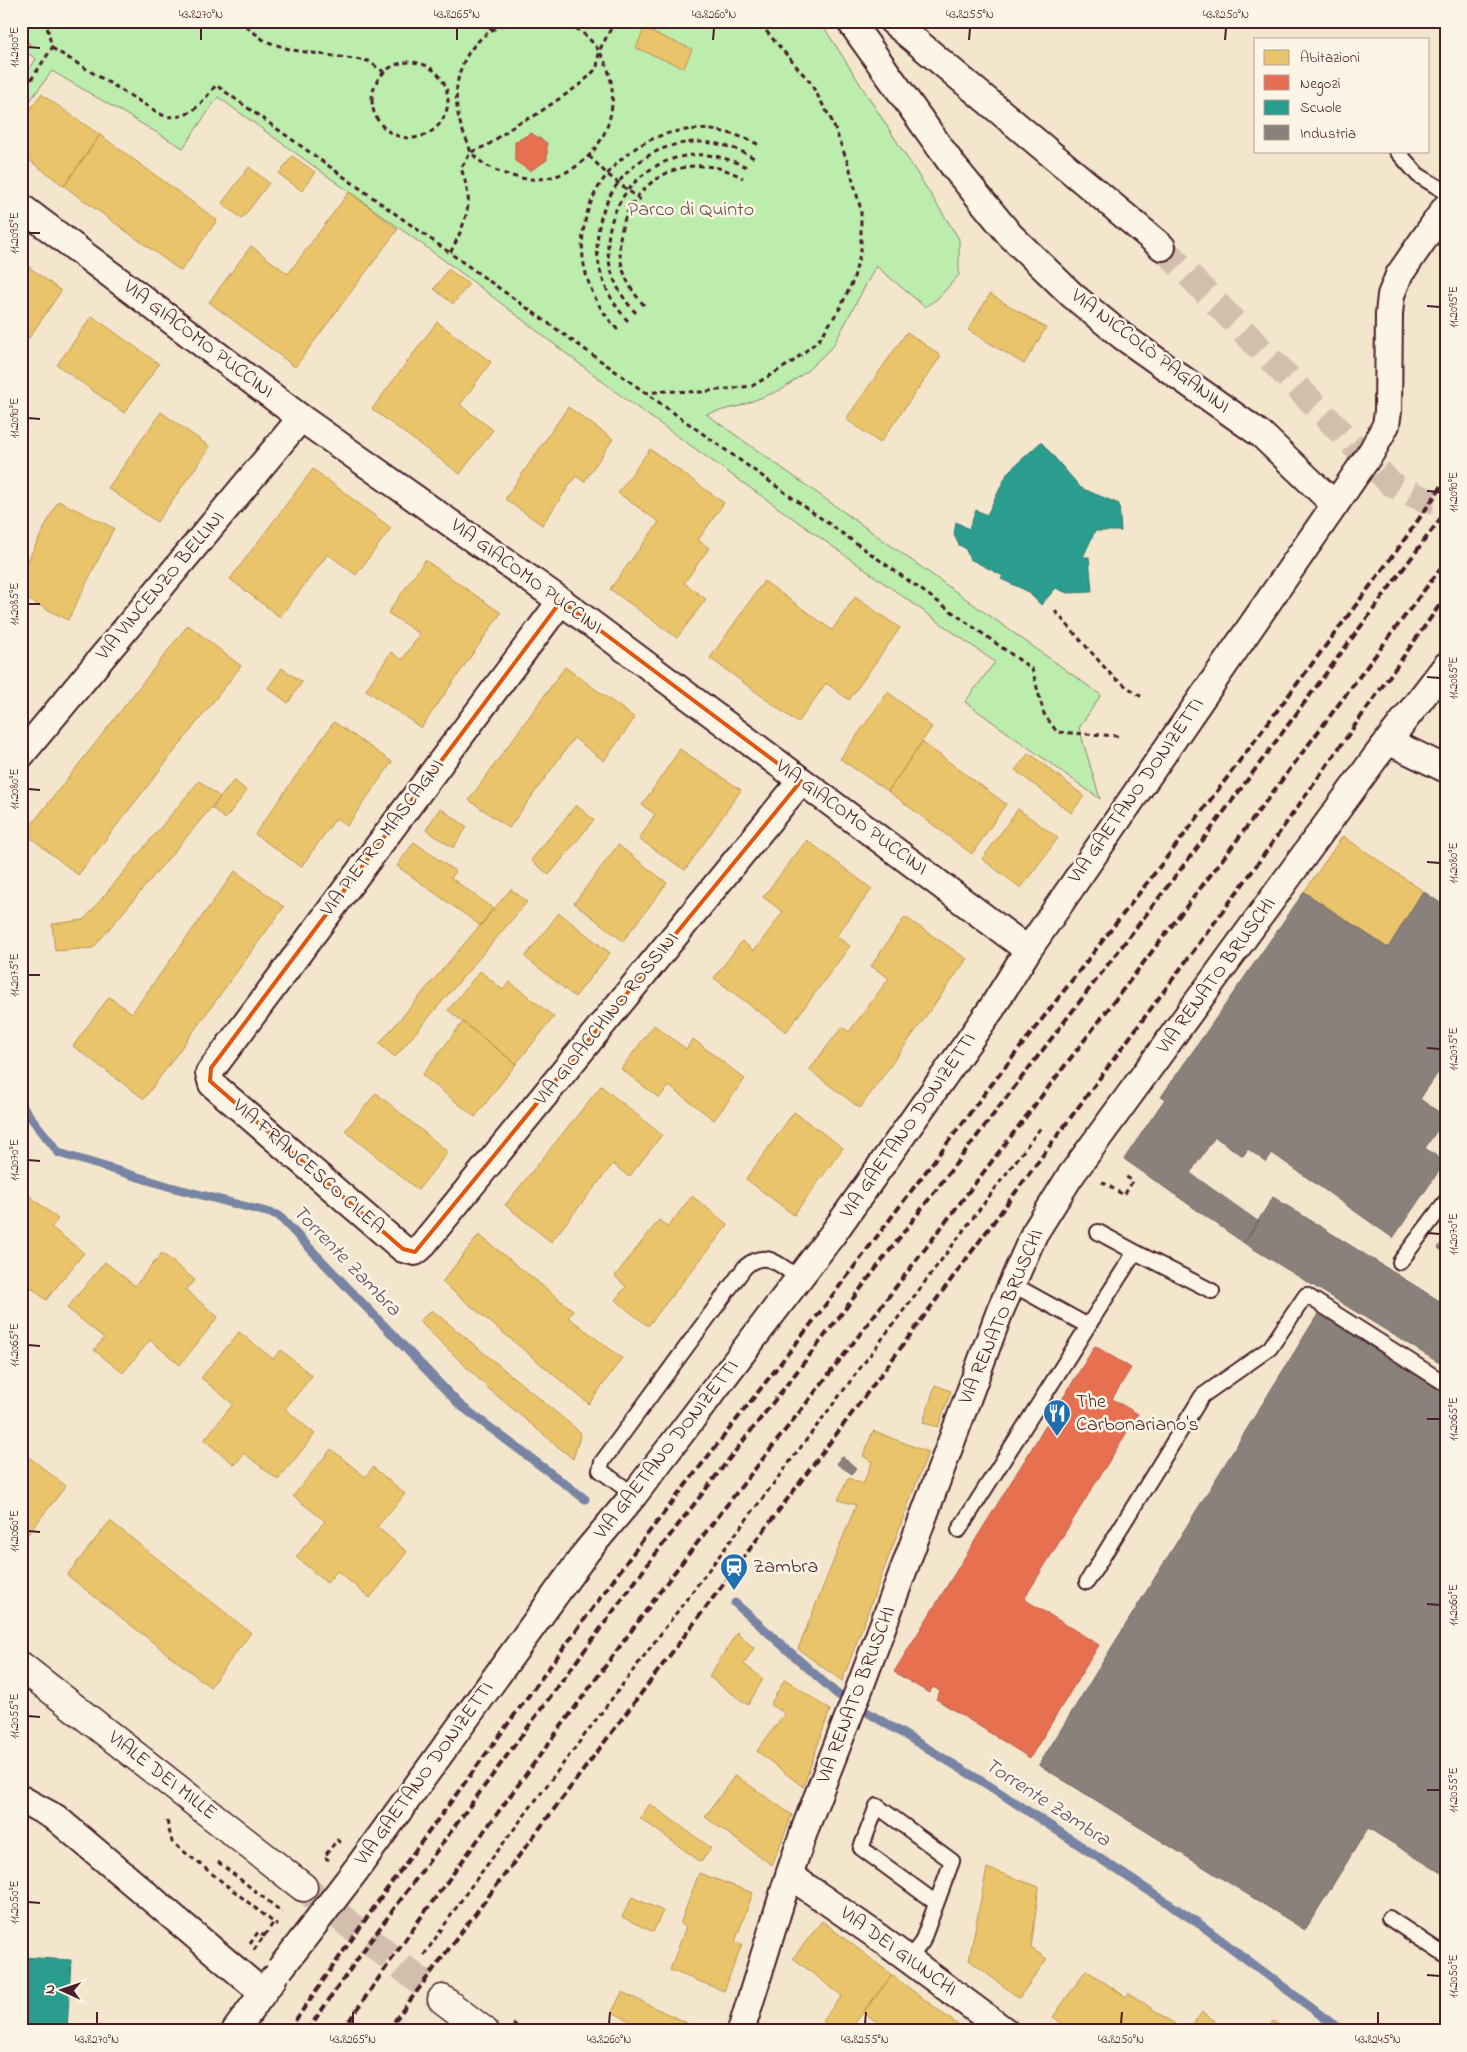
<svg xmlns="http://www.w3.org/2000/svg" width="1467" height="2052" font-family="'Indie Flower',sans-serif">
<rect width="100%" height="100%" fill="#f4e6cd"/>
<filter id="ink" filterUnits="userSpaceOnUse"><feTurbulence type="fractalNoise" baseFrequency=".02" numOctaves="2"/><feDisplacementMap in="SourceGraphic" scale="10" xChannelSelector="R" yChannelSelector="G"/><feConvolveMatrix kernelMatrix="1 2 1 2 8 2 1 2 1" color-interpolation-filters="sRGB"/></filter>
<g filter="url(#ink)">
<path fill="#bcedad" stroke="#83866c" d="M 21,21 L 820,21 L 959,239 L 959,275 L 938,298 L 925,307 L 876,266 L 833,346 L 808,370 L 783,389 L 740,406 L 706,414 L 1101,695 L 1079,728 L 1100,799 L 965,702 L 995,662 L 628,401 L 459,271 L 218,97 L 183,148 L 52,71 L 21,113 L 21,82 L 36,59 L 21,48 Z"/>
<path fill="#e9c46a" stroke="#b99257" d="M 644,29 L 692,49 L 684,68 L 636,48 Z
M 21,37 L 31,44 L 21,57 Z
M 41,94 L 100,135 L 64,186 L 21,154 L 21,122 Z
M 100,135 L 217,220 L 181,271 L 64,186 Z
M 292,156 L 315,172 L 302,191 L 279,174 Z
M 249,167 L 269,183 L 242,219 L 222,203 Z
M 349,192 L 398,229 L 295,367 L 209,302 L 251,246 L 288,274 Z
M 21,261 L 61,291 L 29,338 L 21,332 Z
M 448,269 L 469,284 L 453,304 L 434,289 Z
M 990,294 L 1046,328 L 1024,364 L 968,330 Z
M 92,316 L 159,364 L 124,413 L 57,365 Z
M 437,322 L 491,362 L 460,405 L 493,430 L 460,474 L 372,409 Z
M 907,332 L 941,356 L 880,443 L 846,419 Z
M 568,407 L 613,439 L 584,482 L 576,476 L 542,525 L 505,499 Z
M 161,412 L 210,447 L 157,522 L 108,488 Z
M 650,449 L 724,503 L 698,540 L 709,548 L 684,583 L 706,599 L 677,638 L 610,589 L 659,522 L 618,493 Z
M 313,469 L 391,528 L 356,575 L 328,554 L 280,617 L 230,579 Z
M 58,501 L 114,528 L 68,620 L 21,596 L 21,574 Z
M 425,560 L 501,613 L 421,728 L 366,690 L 391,652 L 402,660 L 420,634 L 388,613 Z
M 764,581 L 832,630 L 855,597 L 900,628 L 849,700 L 826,683 L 798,723 L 710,658 Z
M 188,625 L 241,666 L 78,875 L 25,833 Z
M 565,667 L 635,718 L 604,761 L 574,738 L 509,828 L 469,800 Z
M 282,668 L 302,682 L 288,703 L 268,688 Z
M 888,692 L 932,727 L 888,791 L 840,759 Z
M 334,722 L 392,762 L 347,826 L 336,818 L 301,867 L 255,834 Z
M 922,742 L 1006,804 L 972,854 L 888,791 Z
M 680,749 L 741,790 L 685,870 L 639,839 L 655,814 L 642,805 Z
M 1029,753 L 1084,796 L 1071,813 L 1015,770 Z
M 234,780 L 247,791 L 225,819 L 212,808 Z
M 199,781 L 220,797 L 93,948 L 55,951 L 52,924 L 84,920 Z
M 576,805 L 594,820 L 549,875 L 531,860 Z
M 440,808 L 467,827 L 453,848 L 426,830 Z
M 1018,809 L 1058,838 L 1021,888 L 982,859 Z
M 1343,836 L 1423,891 L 1388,948 L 1304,892 Z
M 807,840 L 872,889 L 836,936 L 850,946 L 786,1032 L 714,978 L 742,941 L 754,951 L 783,912 L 763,897 Z
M 414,842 L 456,872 L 451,878 L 493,908 L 481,926 L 397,866 Z
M 618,845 L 667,883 L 623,941 L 574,903 Z
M 235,871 L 284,907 L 144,1099 L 73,1046 L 109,997 L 132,1013 Z
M 511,889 L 527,902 L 395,1057 L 379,1044 Z
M 559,913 L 610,953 L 575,997 L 525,957 Z
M 905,917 L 967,959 L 860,1108 L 809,1070 L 842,1027 L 849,1032 L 889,978 L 871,966 Z
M 480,971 L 503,990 L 510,982 L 554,1017 L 516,1064 L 448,1010 Z
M 463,1022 L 516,1064 L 475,1117 L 422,1075 Z
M 654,1025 L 686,1049 L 693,1039 L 745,1079 L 714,1120 L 669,1086 L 659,1098 L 621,1069 Z
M 601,1086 L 662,1135 L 629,1177 L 613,1164 L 551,1242 L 505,1205 Z
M 376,1093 L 448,1152 L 418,1190 L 345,1131 Z
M 794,1112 L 843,1148 L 794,1215 L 746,1179 Z
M 25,1192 L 58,1219 L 51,1227 L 84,1253 L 46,1300 L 21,1279 L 21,1197 Z
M 692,1196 L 728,1225 L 648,1326 L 615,1300 L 626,1287 L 615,1276 L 659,1220 L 668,1227 Z
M 479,1235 L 574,1311 L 568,1317 L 622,1358 L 589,1404 L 442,1282 Z
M 162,1253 L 195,1280 L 186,1290 L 218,1317 L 180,1365 L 150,1340 L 123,1373 L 94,1350 L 104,1338 L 67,1308 L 105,1262 L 135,1286 Z
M 432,1310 L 581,1433 L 573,1459 L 490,1390 L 419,1321 Z
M 239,1332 L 273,1359 L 281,1350 L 312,1376 L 285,1409 L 315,1434 L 278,1480 L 244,1453 L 235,1465 L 204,1440 L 233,1404 L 201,1378 Z
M 935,1385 L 951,1391 L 938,1427 L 923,1423 Z
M 873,1431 L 928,1452 L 842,1681 L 798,1649 L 856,1505 L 838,1500 L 848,1478 L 863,1484 L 872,1462 L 863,1456 Z
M 331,1449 L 365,1477 L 373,1467 L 405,1494 L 377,1527 L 407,1552 L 370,1598 L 337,1571 L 327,1583 L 296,1557 L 325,1521 L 293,1496 Z
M 21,1451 L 66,1486 L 24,1539 L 21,1537 Z
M 110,1521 L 251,1633 L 210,1687 L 67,1575 Z
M 737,1632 L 754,1648 L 744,1664 L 763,1679 L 748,1705 L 709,1677 Z
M 785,1679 L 830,1710 L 803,1787 L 757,1751 L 785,1713 L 770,1705 Z
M 735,1775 L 792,1815 L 772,1865 L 705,1817 Z
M 650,1804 L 711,1848 L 701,1862 L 640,1818 Z
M 987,1868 L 1039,1887 L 1031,1948 L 1047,1959 L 1019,1998 L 969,1960 Z
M 699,1873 L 753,1893 L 735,1942 L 742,1944 L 724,1991 L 670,1970 L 686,1926 L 680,1924 Z
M 632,1897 L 663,1911 L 653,1932 L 622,1917 Z
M 822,1921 L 892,1975 L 849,2031 L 834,2031 L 822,2021 L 842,1996 L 793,1958 Z
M 1086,1970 L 1126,1997 L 1129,1993 L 1176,2025 L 1172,2031 L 1072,2031 L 1053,2017 Z
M 892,1975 L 966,2031 L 889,2031 L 863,2012 Z
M 622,1992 L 697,2028 L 696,2031 L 625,2031 L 630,2021 L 612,2012 Z
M 1202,2012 L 1215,2021 L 1208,2031 L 1188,2031 Z
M 1273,2021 L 1282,2027 L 1279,2031 L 1270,2031 L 1267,2029 Z"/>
<path fill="#e76f51" stroke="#b85746" d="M 531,133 L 547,143 L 547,160 L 530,171 L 515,161 L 515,142 Z
M 1095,1346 L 1131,1368 L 1112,1399 L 1138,1414 L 1024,1599 L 1099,1645 L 1030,1758 L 936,1699 L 940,1691 L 933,1687 L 929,1693 L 894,1672 Z"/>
<path fill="#2a9d8f" stroke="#347771" d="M 1041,442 L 1081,488 L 1119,504 L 1121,531 L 1095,531 L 1083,557 L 1089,557 L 1092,592 L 1067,593 L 1056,588 L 1041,605 L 1027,591 L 1001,579 L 1003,576 L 970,559 L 965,548 L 959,545 L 954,535 L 956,522 L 969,529 L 976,510 L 987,515 L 1008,472 Z
M 21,1957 L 71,1960 L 67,2031 L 21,2031 Z"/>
<path fill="#8a817c" stroke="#776464" d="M 1423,891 L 1446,907 L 1446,1061 L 1420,1099 L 1446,1117 L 1425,1148 L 1445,1162 L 1393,1238 L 1272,1153 L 1266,1162 L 1248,1149 L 1243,1156 L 1215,1137 L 1190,1173 L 1259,1222 L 1244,1243 L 1124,1159 L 1165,1099 L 1161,1097 L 1304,892 L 1388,948 Z
M 1273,1197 L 1446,1305 L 1446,1367 L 1244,1243 Z
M 1446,1237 L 1446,1254 L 1438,1248 Z
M 1318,1314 L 1446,1393 L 1446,1876 L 1368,1828 L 1305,1930 L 1039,1765 Z
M 842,1456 L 856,1468 L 852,1474 L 837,1464 Z"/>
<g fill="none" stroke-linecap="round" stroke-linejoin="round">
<path stroke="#7884a3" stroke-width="9" d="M 21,1105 L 59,1153 L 171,1187 L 278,1215 L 460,1405 L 585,1499
M 735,1603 L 837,1694 L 988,1785 L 1201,1925 L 1342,2031"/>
<path stroke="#d2bead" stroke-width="26" stroke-dasharray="26 13" stroke-linecap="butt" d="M 1162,247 L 1391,484 L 1423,499 L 1446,504"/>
<path stroke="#d2bead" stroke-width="28" stroke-dasharray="28 14" stroke-linecap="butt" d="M 303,1887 L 442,1999"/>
<g stroke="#4a1f2b" stroke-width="18">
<path id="service" d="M 1397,151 L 1418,175 L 1446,192
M 1098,1232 L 1135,1252
M 1400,1262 L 1446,1201
M 1088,1326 L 1135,1252 L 1212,1291
M 634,1495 L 600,1470 L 602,1462 L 745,1267 C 766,1248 780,1266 799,1278
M 959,1530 L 1088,1326 L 1012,1284
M 1087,1582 L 1202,1396 L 1270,1348 L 1306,1295 L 1446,1384
M 1389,1918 L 1446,1956
M 909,1959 L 922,1942 L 952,1861 L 877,1806 L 861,1848 L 936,1903"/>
</g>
<g stroke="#4a1f2b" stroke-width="30">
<path id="minor" d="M 850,21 L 954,167 L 1010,235 L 1072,295 L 1122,336 L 1263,436 L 1335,505
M 892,21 L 1162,247
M 21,207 L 301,418 L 561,601 L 1028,950
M 561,601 L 209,1073 L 212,1084 L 403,1249 L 415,1252 L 420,1248 L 801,781
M 1388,741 L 1446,769
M 21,755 L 301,418
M 21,1799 L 56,1818 L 262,1992
M 356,1870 L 587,1551 L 634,1495 L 832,1235 L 992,1008 L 1028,950 L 1372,451 L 1386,425 L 1388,411 L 1389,314 L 1391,295 L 1399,275 L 1446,207
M 789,1875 L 874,1934 L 1005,2031
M 235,2031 L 273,1979
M 741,2031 L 789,1875 L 806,1826 L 860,1687 L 1000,1311 L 1034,1234 L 1069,1178 L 1375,758 L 1446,666"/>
</g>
<g stroke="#4a1f2b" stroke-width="31">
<path id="tertiary" d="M 21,1666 L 303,1887
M 442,1999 L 484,2031"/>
</g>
<path stroke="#4a1f2b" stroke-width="3" stroke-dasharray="5 4" stroke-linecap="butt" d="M 33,21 L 50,21
M 239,21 L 265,41 L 292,50 L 368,61 L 384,72
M 512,21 C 458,38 444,94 467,141 C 469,144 469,149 471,152 C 483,168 509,177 528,179 C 594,183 632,111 602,56 C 592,39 579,27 559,21
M 615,21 L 599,51 L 597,68 L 581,84 L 534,116 L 518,123 L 488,145 L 471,152 L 461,168 C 464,177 467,187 468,196 C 470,213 458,239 450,253 L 1032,669 L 1044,714 L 1057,732 L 1118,736
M 675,21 L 679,21
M 490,30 L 492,21
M 52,48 L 162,115 C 189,123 201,103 216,85 L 450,253
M372 100a38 38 0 1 1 76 0a38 38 0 1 1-76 0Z
M 21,95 L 52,48 L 46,22
M 589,156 L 607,174 L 642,201
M 644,305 C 578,235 658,130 743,178
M 636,313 C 560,233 652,115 748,168
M 628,321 C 544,228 647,96 754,158
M 618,330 C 522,228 637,79 761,146
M 644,393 L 666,391 L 701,392 L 752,386 L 791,363 L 819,340 L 840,308 L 853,281 L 861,250 L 861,210 L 849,166 L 832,121 L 810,82 L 766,31 L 754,21
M 1055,611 L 1113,677 L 1143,698
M 1102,1182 L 1124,1195 L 1133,1181 L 1125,1176
M 167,1821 L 172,1842 L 278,1926
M 329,1860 L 324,1857 L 337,1840 L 341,1843
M 218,1862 L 282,1912
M 250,1944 L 258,1932 L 266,1937 L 265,1939
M 254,1950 L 274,1922
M 424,1955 L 469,1889 L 1042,1126
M 513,2024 L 523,2031"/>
<use href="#service" stroke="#fcf5e5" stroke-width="14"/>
<use href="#minor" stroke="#fcf5e5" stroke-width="26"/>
<use href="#tertiary" stroke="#fcf5e5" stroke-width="28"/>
<path stroke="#4a1f2b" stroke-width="4" stroke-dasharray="8 4" stroke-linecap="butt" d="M 288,2031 L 384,1893 L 639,1545 L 811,1324 L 982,1097 L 1191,826 L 1400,546 L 1446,480
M 307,2031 L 368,1944 L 654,1556 L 826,1334 L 1206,836 L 1446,511
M 342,2031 L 419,1920 L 673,1574 L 847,1351 L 1228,852 L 1446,561
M 387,2031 L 877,1380 L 1251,873 L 1446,596"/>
<g stroke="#4a1f2b" stroke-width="30" stroke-linecap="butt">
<path id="minor-bridge" d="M 280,1969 L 356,1870"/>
</g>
<use href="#minor-bridge" stroke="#fcf5e5" stroke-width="26"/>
</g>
</g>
<path fill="none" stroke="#e0560e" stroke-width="4" stroke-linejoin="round" d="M 561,601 L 801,781 L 415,1252 L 403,1249 L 210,1081 L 211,1068 Z"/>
<path fill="none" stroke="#4a1f2b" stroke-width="2" d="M 201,40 L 201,28M 457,40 L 457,28M 713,40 L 714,28M 969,40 L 970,28M 1225,40 L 1226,28M 28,47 L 40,48M 28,233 L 40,233M 1427,306 L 1440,307M 28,418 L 40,419M 1427,491 L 1440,492M 28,604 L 40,604M 1427,677 L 1440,678M 28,789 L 40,790M 1427,862 L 1440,863M 28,975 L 40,975M 1427,1048 L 1440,1049M 28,1160 L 40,1161M 1427,1233 L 1440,1234M 28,1345 L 40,1346M 1427,1419 L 1440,1419M 28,1531 L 40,1532M 1427,1604 L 1440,1605M 28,1716 L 40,1717M 1427,1790 L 1440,1790M 28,1902 L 40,1903M 1427,1975 L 1440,1976M 97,2024 L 97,2012M 353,2024 L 353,2012M 609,2024 L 610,2012M 865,2024 L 866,2012M 1121,2024 L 1122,2012M 1378,2024 L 1378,2012"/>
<defs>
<g id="restaurant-pin" transform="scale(1.4375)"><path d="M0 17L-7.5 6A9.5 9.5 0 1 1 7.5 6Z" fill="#1f6fb2" stroke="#fcf5e5"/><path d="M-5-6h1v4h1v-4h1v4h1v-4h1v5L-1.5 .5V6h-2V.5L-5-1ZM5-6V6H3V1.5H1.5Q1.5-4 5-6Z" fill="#fff"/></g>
<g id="station-pin" transform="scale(1.4375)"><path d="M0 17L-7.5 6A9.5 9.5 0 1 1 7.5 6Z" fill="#1f6fb2" stroke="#fcf5e5"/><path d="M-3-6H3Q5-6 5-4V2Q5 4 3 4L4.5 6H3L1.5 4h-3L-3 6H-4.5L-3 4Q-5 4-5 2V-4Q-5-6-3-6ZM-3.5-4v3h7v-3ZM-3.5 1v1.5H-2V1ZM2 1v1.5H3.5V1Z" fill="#fff"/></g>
</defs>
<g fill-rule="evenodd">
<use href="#restaurant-pin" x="1057" y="1413"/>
<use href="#station-pin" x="734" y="1567"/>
</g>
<g text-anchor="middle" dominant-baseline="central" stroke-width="5" stroke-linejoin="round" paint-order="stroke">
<g font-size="20" fill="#66524c" stroke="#fcf5e5">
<text x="691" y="210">Parco di Quinto</text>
</g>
<g font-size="20" fill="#4a1f2b" stroke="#fcf5e5">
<text transform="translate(198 340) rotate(37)">VIA GIACOMO PUCCINI</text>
<text transform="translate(1150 352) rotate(37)">VIA NICCOLÒ PAGANINI</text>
<text transform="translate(526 577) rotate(36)">VIA GIACOMO PUCCINI</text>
<text transform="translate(161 586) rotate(-50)">VIA VINCENZO BELLINI</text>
<text transform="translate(1137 791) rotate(-55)">VIA GAETANO DONIZETTI</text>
<text transform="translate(851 818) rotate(36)">VIA GIACOMO PUCCINI</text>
<text transform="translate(383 838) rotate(-53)">VIA PIETRO MASCAGNI</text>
<text transform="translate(1217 976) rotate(-54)">VIA RENATO BRUSCHI</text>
<text transform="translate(607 1019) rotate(-51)">VIA GIOACCHINO ROSSINI</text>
<text transform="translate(909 1126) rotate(-55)">VIA GAETANO DONIZETTI</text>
<text transform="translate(308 1167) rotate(41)">VIA FRANCESCO CILEA</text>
<text transform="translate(1002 1317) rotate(-67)">VIA RENATO BRUSCHI</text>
<text transform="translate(667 1450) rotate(-52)">VIA GAETANO DONIZETTI</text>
<text transform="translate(857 1695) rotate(-69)">VIA RENATO BRUSCHI</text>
<text transform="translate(425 1774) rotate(-54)">VIA GAETANO DONIZETTI</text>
<text transform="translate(162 1776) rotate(38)">VIALE DEI MILLE</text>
<text transform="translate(898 1952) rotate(36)">VIA DEI GIUNCHI</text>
</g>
<g font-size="20" fill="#4a1f2b" stroke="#fcf5e5" text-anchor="start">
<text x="1076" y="1402">The<tspan x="1076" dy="23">Carbonariano's</tspan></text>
<text x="753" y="1567">Zambra</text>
</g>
<g font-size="21" font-style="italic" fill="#615267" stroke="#fcf5e5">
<text transform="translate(346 1261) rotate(46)">Torrente Zambra</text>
<text transform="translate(1047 1803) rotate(33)">Torrente Zambra</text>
</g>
</g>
<rect width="1467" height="2052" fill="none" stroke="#fcf5e5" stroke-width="55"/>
<rect x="1254" y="38" width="175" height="115" fill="#fcf5e5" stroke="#b59f9b"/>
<rect x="1264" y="50" width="25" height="15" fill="#e9c46a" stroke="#b59f9b"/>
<text x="1300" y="62" font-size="15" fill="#4a1f2b">Abitazioni</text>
<rect x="1264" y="75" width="25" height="15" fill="#e76f51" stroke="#b59f9b"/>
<text x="1300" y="88" font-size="15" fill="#4a1f2b">Negozi</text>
<rect x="1264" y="100" width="25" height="15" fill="#2a9d8f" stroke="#b59f9b"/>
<text x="1300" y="112" font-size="15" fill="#4a1f2b">Scuole</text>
<rect x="1264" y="125" width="25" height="15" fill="#8a817c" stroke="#b59f9b"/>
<text x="1300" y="138" font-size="15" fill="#4a1f2b">Industria</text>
<g transform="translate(62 1990) rotate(273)" stroke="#fcf5e5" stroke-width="4" paint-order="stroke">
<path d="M0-4L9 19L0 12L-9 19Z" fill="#4a1f2b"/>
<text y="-8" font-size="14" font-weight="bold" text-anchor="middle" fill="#4a1f2b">N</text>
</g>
<rect x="28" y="28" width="1412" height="1996" fill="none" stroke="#4a1f2b" stroke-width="2"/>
<g font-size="12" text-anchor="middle" fill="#4a1f2b">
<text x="201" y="18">43.8270°N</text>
<text x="457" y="18">43.8265°N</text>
<text x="714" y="18">43.8260°N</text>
<text x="970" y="18">43.8255°N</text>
<text x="1226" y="18">43.8250°N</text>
<text transform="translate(14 47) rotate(-90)" y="4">11.2100°E</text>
<text transform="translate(14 233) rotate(-90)" y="4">11.2095°E</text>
<text transform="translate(1453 307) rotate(-90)" y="4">11.2095°E</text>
<text transform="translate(14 418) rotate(-90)" y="4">11.2090°E</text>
<text transform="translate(1453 492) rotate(-90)" y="4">11.2090°E</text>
<text transform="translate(14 604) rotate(-90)" y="4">11.2085°E</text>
<text transform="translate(1453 678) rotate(-90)" y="4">11.2085°E</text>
<text transform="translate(14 789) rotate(-90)" y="4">11.2080°E</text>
<text transform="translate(1453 863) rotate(-90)" y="4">11.2080°E</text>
<text transform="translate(14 975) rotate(-90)" y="4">11.2075°E</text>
<text transform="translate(1453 1049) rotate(-90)" y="4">11.2075°E</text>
<text transform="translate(14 1160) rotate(-90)" y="4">11.2070°E</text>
<text transform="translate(1453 1234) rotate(-90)" y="4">11.2070°E</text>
<text transform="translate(14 1345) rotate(-90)" y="4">11.2065°E</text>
<text transform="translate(1453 1419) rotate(-90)" y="4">11.2065°E</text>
<text transform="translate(14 1531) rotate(-90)" y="4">11.2060°E</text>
<text transform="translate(1453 1605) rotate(-90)" y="4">11.2060°E</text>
<text transform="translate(14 1716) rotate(-90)" y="4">11.2055°E</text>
<text transform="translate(1453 1790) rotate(-90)" y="4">11.2055°E</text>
<text transform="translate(14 1902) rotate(-90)" y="4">11.2050°E</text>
<text transform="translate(1453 1976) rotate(-90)" y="4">11.2050°E</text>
<text x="97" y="2043">43.8270°N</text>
<text x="353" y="2043">43.8265°N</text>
<text x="609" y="2043">43.8260°N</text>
<text x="865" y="2043">43.8255°N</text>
<text x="1121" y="2043">43.8250°N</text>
<text x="1378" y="2043">43.8245°N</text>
</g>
</svg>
